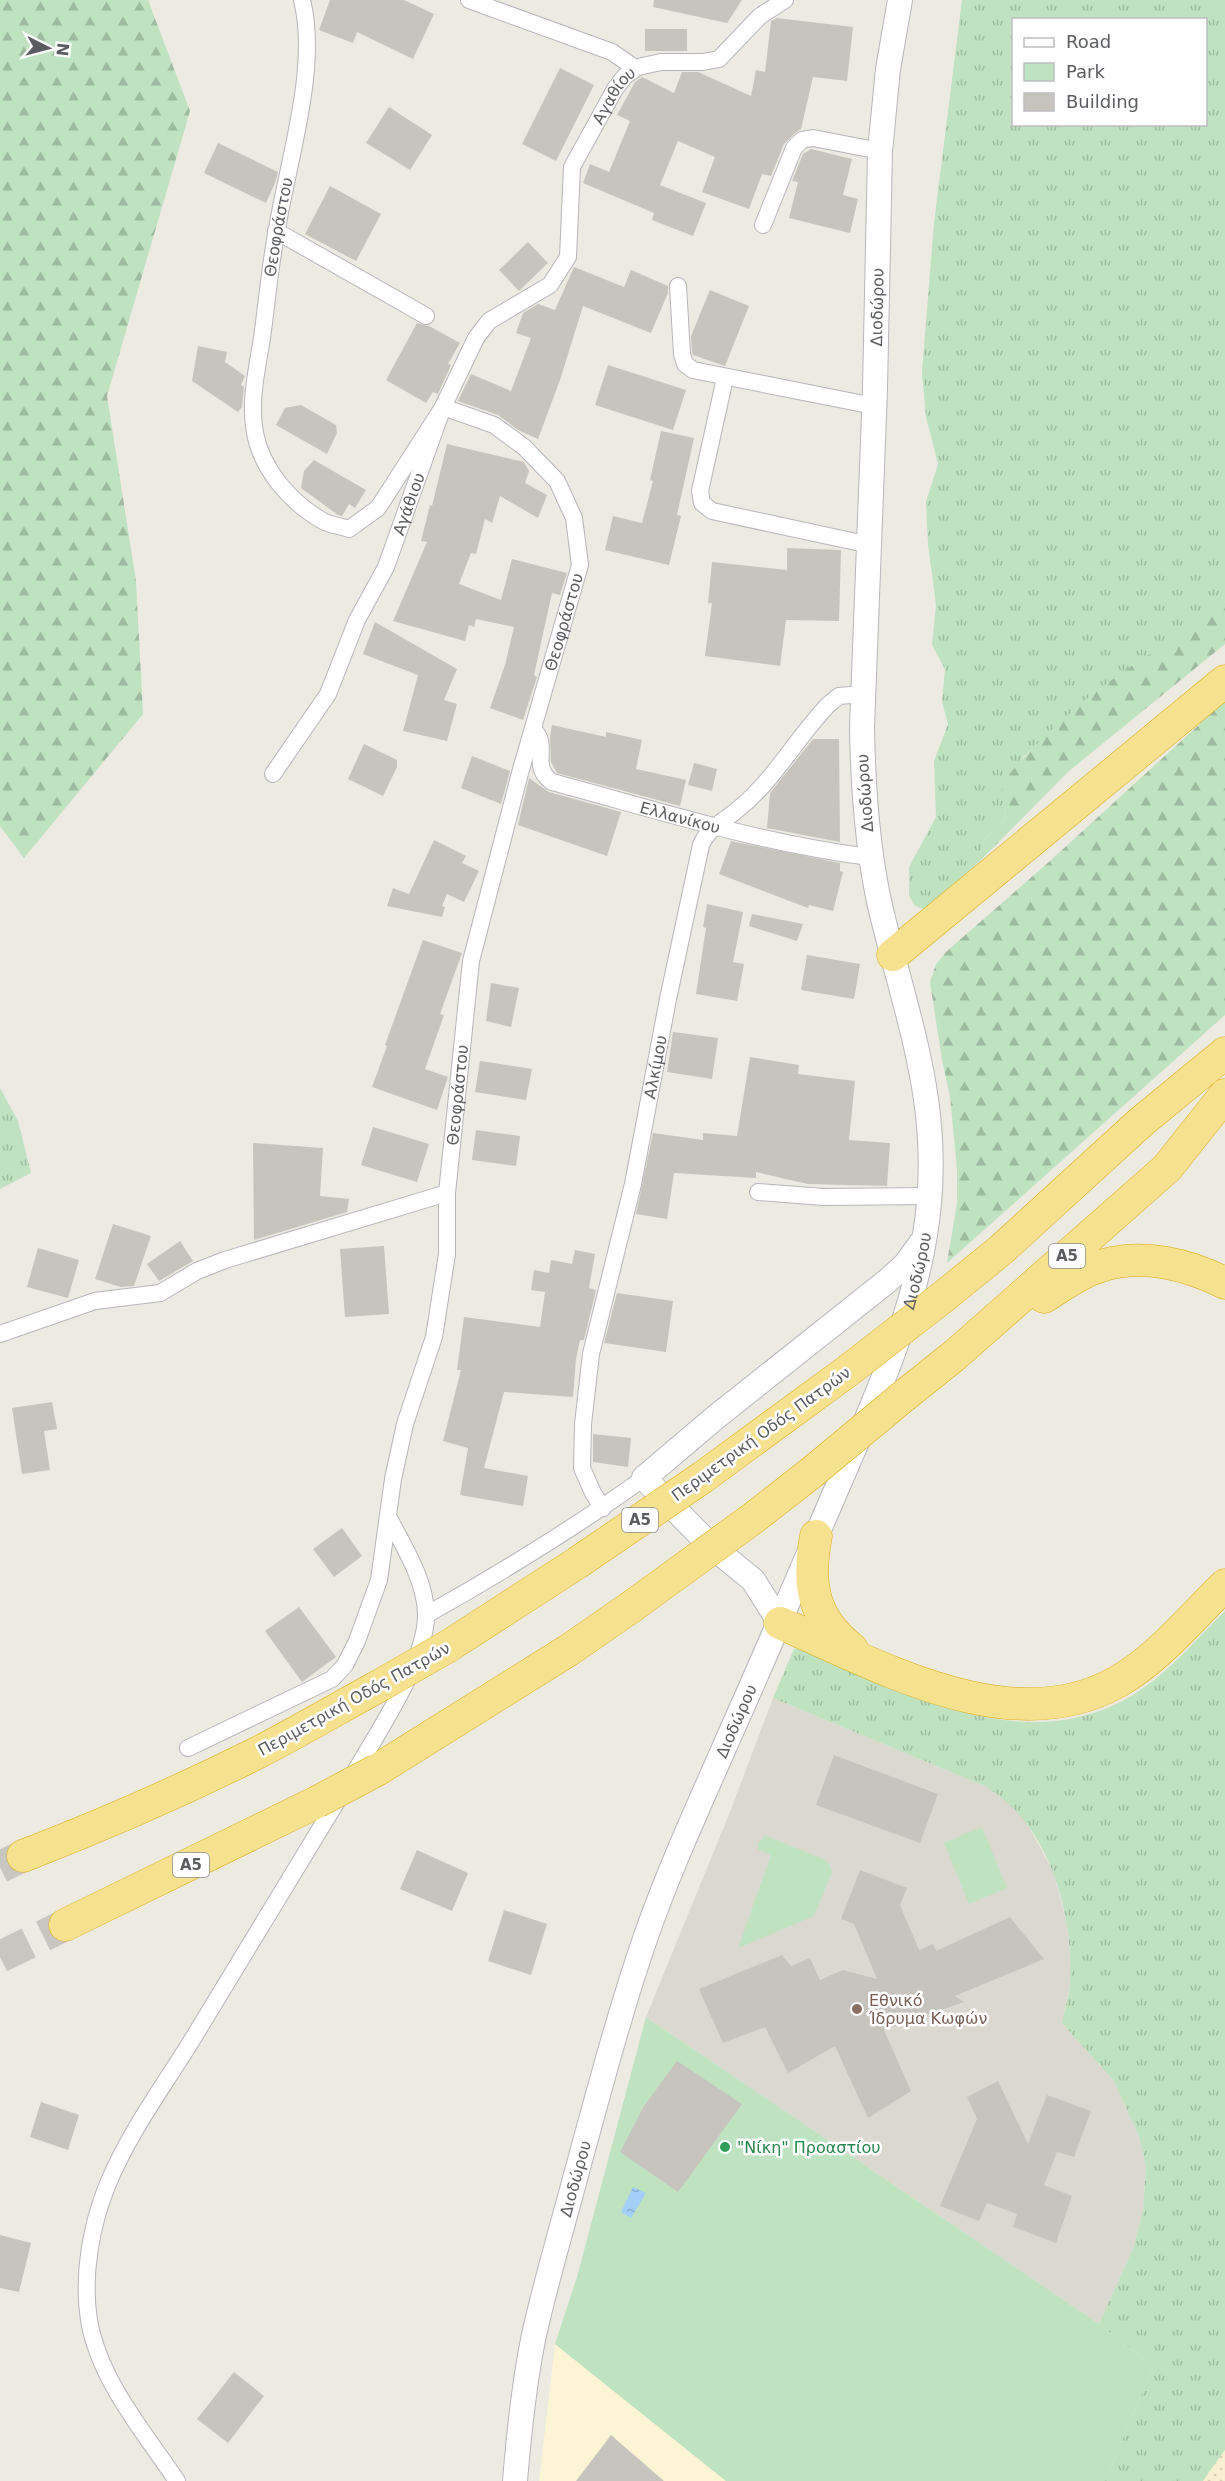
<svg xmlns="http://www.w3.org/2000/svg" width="1225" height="2481" font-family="'DejaVu Sans',sans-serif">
<defs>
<pattern id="grass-tufts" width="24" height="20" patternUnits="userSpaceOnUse" patternTransform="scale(1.5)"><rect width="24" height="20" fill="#bfe2c1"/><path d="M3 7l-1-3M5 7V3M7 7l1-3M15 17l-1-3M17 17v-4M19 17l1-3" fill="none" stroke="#9ebaa0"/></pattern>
<pattern id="forest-firs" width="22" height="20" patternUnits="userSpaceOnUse" patternTransform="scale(1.5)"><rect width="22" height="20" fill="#bfe2c1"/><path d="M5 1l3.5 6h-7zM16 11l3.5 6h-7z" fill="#9ebaa0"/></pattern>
<pattern id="sand-dots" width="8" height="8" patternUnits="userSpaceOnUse" patternTransform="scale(1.5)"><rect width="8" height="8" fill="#f7f0d0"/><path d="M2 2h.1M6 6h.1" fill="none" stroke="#d6d0b5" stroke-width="1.8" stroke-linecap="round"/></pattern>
<pattern id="water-ripples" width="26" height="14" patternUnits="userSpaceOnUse" patternTransform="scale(1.5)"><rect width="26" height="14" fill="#a3cff9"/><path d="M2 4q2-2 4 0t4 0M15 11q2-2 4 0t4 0" fill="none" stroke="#88abcd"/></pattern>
</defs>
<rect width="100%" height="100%" fill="#eceae1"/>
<path fill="#fbf5d6" d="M 555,2344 L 726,2481 L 539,2481 Z"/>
<path fill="#dbd9cf" d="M 773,1698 L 982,1785 L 1004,1797 L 1024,1818 L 1053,1871 L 1067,1924 L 1071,1967 L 1069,1990 L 1062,2023 L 1114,2081 L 1139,2137 L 1146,2167 L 1143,2210 L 1134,2246 L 1099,2324 L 646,2017 L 730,1812 Z"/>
<path fill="url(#grass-tufts)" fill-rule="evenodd" d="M 962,0 L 1225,0 L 1225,601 L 1202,620 L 1094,693 L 1023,757 L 1004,806 L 1006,819 C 994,832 977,839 982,859 L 932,904 L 922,909 L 914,905 L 909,895 L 909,867 L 936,817 L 934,761 L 948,724 L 942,702 L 945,669 L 932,645 L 936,605 L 928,544 L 926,502 L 938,464 L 926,417 L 922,372 L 934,223 ZM 1014,20 L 1206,20 L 1206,124 L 1014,124 Z
M 0,1088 L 18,1121 L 31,1173 L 0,1189 Z
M 1225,1611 L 1225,2450 L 1203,2481 L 1105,2481 L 1153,2367 L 1099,2324 L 1134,2246 L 1143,2210 L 1146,2167 L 1139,2137 L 1114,2081 L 1062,2023 C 1065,2008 1070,1993 1070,1977 C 1073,1909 1046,1818 982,1785 L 773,1698 L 794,1649 L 801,1648 C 909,1692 1031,1765 1142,1689 C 1173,1668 1198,1637 1225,1611 Z"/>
<path fill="url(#forest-firs)" d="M 0,0 L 148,0 L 190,111 L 107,396 L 136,581 L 143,714 L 24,858 L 0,826 Z
M 1225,601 L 1225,644 L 1069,771 L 982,859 C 977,839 994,832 1006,819 L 1001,784 C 1028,750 1060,721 1093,694 C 1135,661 1184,635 1225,601 Z
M 1225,701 L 1225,1015 L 947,1263 L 957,1203 L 957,1170 L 950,1096 L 942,1060 L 930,982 L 936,964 L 947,951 L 1051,860 Z"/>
<path fill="url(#sand-dots)" d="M 1225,2450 L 1225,2481 L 1203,2481 Z"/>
<path fill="#bfe2c1" d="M 982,1827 L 1007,1888 L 969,1904 L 944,1843 Z
M 765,1835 L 825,1860 L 830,1865 L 832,1872 L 814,1916 L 738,1948 L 771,1855 L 758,1850 L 758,1843 Z
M 646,2017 L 1099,2324 L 1153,2367 L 1105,2481 L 726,2481 L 555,2344 L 577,2277 Z"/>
<path fill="url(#water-ripples)" d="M 633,2187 L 646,2193 L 631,2218 L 621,2212 Z"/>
<path fill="#c7c4be" d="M 330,0 L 404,0 L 434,14 L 413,59 L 357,32 L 353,43 L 319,30 Z
M 654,0 L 742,0 L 727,23 L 653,7 Z
M 777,18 L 853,27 L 847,81 L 813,77 L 801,129 L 795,133 L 784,144 L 771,176 L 762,174 L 749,209 L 702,192 L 715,157 L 678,141 L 660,185 L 706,203 L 693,236 L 652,220 L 654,213 L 583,183 L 590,164 L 609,172 L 630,121 L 617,115 L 635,82 L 642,77 L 674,93 L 682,72 L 698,72 L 751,96 L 756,70 L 765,72 L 771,21 Z
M 645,29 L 687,29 L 687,51 L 645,51 Z
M 560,68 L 594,85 L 556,161 L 522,144 Z
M 389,107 L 432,135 L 410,170 L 366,143 Z
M 218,143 L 278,172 L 275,183 L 266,203 L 204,173 Z
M 811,149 L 852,159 L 843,195 L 858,199 L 850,233 L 789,218 L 798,182 L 792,181 L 803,154 Z
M 330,186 L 381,214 L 356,261 L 305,234 Z
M 528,242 L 548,263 L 519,291 L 499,270 Z
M 574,267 L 624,287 L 631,270 L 668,286 L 668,293 L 651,333 L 583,306 L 560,380 L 538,439 L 518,430 L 498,415 L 458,401 L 471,374 L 511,391 L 531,338 L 516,333 L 523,313 L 538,304 L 555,310 Z
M 710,290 L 749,306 L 725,366 L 693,355 L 692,352 L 691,336 Z
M 417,323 L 429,326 L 460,343 L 448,364 L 451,365 L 438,394 L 433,392 L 426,403 L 386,380 Z
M 198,346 L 227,352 L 225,362 L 245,376 L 241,385 L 244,387 L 242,407 L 238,412 L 192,381 Z
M 608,365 L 686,390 L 673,430 L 595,405 Z
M 301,405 L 336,425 L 337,433 L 327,454 L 276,425 L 285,408 Z
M 661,431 L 694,438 L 677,515 L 681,516 L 669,565 L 605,550 L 613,516 L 642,523 L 653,481 L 650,480 Z
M 447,444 L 524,462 L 529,471 L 525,483 L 547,495 L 538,518 L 500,496 L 492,523 L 485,519 L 476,554 L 471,553 L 459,584 L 501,600 L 512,559 L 567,573 L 560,595 L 552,593 L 534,675 L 537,677 L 523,720 L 490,708 L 505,665 L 514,627 L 476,619 L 474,627 L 469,625 L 465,641 L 393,621 L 427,542 L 421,541 L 430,505 L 432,506 Z
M 314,460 L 366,490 L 355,508 L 349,504 L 342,516 L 338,515 L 301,488 L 304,471 Z
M 787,548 L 841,550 L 839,621 L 786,620 L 780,666 L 705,656 L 712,603 L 708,603 L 712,562 L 787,570 Z
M 375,622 L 457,669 L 444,700 L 457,704 L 447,741 L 403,731 L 418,675 L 363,654 Z
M 552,725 L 606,737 L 606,732 L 642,740 L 636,769 L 686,780 L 680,806 L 557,773 L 551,762 L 550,737 Z
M 813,739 L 839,739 L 840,842 L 767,828 L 770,793 Z
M 364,744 L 397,760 L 397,767 L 383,796 L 348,779 Z
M 472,756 L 510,771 L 501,804 L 461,788 Z
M 694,763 L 717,769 L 712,791 L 688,785 Z
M 529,778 L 549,792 L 621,812 L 607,856 L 518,825 Z
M 434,840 L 466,856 L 462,863 L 479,871 L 464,902 L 447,894 L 442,906 L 445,907 L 442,917 L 387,906 L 393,888 L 409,894 Z
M 731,841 L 840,863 L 840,871 L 843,872 L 833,911 L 809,905 L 808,908 L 719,874 Z
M 707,904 L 743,912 L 733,962 L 744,964 L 737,1001 L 696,994 L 706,928 L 703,927 Z
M 752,914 L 803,924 L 797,941 L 749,926 Z
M 423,940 L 462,953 L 440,1014 L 444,1015 L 425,1069 L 448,1077 L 437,1110 L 372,1087 L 387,1046 L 385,1045 Z
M 807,955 L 860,964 L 854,999 L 801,990 Z
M 491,983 L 519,988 L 511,1027 L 486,1021 Z
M 673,1032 L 718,1038 L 712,1079 L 667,1072 Z
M 750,1057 L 799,1065 L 798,1074 L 855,1081 L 849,1140 L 890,1143 L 887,1186 L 808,1184 L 756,1172 L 756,1178 L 674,1173 L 667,1219 L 636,1214 L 653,1133 L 703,1140 L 703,1133 L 737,1136 Z
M 480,1061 L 532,1069 L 526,1100 L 475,1092 Z
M 373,1127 L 429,1144 L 417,1182 L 361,1165 Z
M 476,1130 L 520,1136 L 516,1166 L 472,1160 Z
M 253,1143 L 323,1148 L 320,1196 L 349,1199 L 347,1212 L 254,1240 Z
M 113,1224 L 151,1236 L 134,1286 L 121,1287 L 95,1279 Z
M 180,1241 L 193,1261 L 159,1281 L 147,1264 Z
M 384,1246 L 389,1314 L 345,1317 L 340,1249 Z
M 38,1248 L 79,1260 L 68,1298 L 27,1287 Z
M 575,1250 L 595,1254 L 589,1288 L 596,1290 L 584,1340 L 580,1340 L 576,1359 L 573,1397 L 504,1392 L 484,1468 L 528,1476 L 523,1506 L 460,1495 L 468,1448 L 443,1441 L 461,1370 L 457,1370 L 464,1317 L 540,1327 L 545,1292 L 531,1290 L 534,1270 L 549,1273 L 551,1260 L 572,1264 Z
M 617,1293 L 673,1301 L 666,1352 L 604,1343 Z
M 52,1402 L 57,1429 L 44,1431 L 50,1470 L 22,1474 L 12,1408 Z
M 593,1434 L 631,1438 L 628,1467 L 593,1462 Z
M 342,1528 L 362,1556 L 334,1577 L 313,1549 Z
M 299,1607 L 336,1657 L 302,1682 L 265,1631 Z
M 834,1755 L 938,1794 L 920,1843 L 816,1805 Z
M 417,1850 L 468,1873 L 452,1911 L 400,1889 Z
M 860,1870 L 907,1888 L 900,1905 L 919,1950 L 933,1944 L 936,1951 L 1010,1917 L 1044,1959 L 955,1996 L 964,2002 L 884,2030 L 911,2091 L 868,2118 L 835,2046 L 788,2073 L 765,2027 L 723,2043 L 699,1989 L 782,1955 L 791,1966 L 810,1958 L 820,1980 L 843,1970 L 877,1979 L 854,1924 L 841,1919 Z
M 504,1910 L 547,1924 L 531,1975 L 488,1961 Z
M 677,2061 L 742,2104 L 678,2192 L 620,2152 L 644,2106 Z
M 998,2081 L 1028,2144 L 1047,2095 L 1091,2111 L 1074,2157 L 1057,2152 L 1044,2185 L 1072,2196 L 1056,2243 L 1013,2227 L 1017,2214 L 987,2203 L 979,2221 L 940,2206 L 977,2119 L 967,2097 Z
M 41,2102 L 79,2115 L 68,2150 L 30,2137 Z
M 0,2235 L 31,2243 L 19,2292 L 0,2288 Z
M 234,2372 L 264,2396 L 228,2443 L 197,2419 Z
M 611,2435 L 664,2481 L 576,2481 Z"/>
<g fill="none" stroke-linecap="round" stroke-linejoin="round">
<path stroke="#c8c6c1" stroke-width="32" stroke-dasharray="32 16" stroke-linecap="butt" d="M 0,1867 L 23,1856
M 0,1957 L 65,1925"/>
<g stroke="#b4b6bb" stroke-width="18">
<g id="street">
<path d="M 469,0 L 612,52 L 635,68"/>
<path d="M 763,225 L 794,148 L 802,140 L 813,138 L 880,151"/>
<path d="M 276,231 L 426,316"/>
<path d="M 678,286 L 682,354 L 685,364 L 693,370 L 874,406"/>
<path d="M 725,378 L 700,491 L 702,503 L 712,511 L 870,545"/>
<path id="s1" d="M 533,729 C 551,746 529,766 552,782 C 657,810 762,844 870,857"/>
<path id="s2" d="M 273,774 L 328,694 L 357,620 L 386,567 L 443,407 L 476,338 L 489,321 L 550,285 L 568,257 L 572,167 L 615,89 L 625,76 L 638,67 L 661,62 L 703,62 L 719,59 L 760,16 L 785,0"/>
<path d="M 758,1192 L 824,1197 L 930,1196"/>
<path d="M 0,1334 L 95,1301 L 160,1293 L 197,1271 L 225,1260 L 447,1193"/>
<path id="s3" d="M 603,1508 L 593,1493 L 582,1468 L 583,1424 L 591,1354 L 633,1184 L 668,999 L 701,845 C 708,828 723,822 737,810 C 774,781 796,738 829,704 L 839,696 L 863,694"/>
<path d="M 426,1615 C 501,1573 574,1528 644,1478"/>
<path id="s4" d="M 188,1748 L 332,1679 L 345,1665 L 357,1641 L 379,1580 L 393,1479 L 405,1424 L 434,1337 L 447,1254 L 447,1193 L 471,961 L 520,773 L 580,565 L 574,518 L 557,481 L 524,447 L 494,425 L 443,407 L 378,508 L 349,529 C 341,526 330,525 323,521 C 291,503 262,470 255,433 C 249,402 257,369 262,338 C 267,302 270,265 277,229 C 288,161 319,67 302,0"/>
<path d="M 177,2481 C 144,2432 99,2380 89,2320 C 82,2276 91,2226 107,2186 C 128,2134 163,2087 192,2040 C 247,1948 304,1857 359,1765 C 381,1727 425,1661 426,1617 C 427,1582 403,1546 388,1516"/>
</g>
</g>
<g stroke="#b5b7bd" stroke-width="26">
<g id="secondary">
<path d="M 780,1623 L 753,1580 L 710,1545 L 644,1478 L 716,1417 L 886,1282 L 905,1265 L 921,1243"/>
<path id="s5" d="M 515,2481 C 519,2432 524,2383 534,2335 C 546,2281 562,2228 576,2175 C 598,2095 619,2014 646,1936 C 670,1867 702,1799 731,1732 C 766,1654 800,1574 834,1495 C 870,1411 910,1327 925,1235 C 945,1112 909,1026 881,910 C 867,850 863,789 862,727 L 875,389 L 880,151 L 888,69 L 900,0"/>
</g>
</g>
<g stroke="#deaa0e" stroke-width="33">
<path id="highway" d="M 893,955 L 1225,681
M 943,1297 L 1002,1249 L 1141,1122 L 1225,1053
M 1044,1297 C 1063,1285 1082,1271 1104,1265 C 1144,1253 1189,1265 1225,1283
M 905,1395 L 955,1355 L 1167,1168 L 1225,1095
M 703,1477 L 849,1370
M 752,1519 L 811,1473
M 816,1536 C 807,1583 812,1618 852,1649
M 780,1623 C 878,1665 1011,1742 1117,1682 C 1158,1659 1191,1618 1225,1585
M 447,1647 L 577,1563
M 377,1770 L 569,1650 L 631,1607
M 23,1856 C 103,1825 181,1791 257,1753 C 298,1732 337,1709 377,1687
M 65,1925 L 317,1802"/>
</g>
<use href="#street" stroke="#fff" stroke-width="16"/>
<use href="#secondary" stroke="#fff" stroke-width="24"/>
<use href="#highway" stroke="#f6e18e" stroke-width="32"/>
<g stroke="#deaa0e" stroke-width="33" stroke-linecap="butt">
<path id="highway-bridge" d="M 849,1370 L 943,1297
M 811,1473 L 905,1395
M 577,1563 L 703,1477
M 631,1607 L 752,1519
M 377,1687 L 447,1647
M 317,1802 L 377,1770"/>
</g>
<use href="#highway-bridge" stroke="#f6e18e" stroke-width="32"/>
</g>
<circle fill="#8d6e63" stroke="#fff" stroke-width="2" cx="857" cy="2009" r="6"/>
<circle fill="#2e9e5b" stroke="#fff" stroke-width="2" cx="725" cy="2147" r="6"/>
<g text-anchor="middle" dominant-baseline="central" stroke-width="5" stroke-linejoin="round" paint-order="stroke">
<g fill="#fff" stroke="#8c8d90" stroke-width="1.5">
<rect x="1049" y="1244" width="36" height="24" rx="4.5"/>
<rect x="622" y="1508" width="36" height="24" rx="4.5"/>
<rect x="173" y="1853" width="36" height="24" rx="4.5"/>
</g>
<g font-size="15" font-weight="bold" fill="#5a5c61">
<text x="1067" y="1256">Α5</text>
<text x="640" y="1520">Α5</text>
<text x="191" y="1865">Α5</text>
</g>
<g font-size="16" fill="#5a5c61" stroke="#fff">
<text stroke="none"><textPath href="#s2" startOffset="782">Αγαθίου</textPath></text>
<text stroke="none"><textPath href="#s4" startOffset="2042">Θεοφράστου</textPath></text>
<text stroke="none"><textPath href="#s5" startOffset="2253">Διοδώρου</textPath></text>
<text stroke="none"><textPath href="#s2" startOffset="304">Αγάθιου</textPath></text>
<text stroke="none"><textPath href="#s4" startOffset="1250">Θεοφράστου</textPath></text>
<text transform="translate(865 793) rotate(-94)">Διοδώρου</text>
<text stroke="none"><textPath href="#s1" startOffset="192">Ελλανίκου</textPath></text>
<text stroke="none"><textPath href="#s3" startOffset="454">Αλκίμου</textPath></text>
<text stroke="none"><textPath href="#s4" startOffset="764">Θεοφράστου</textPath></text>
<text stroke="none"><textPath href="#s5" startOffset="1281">Διοδώρου</textPath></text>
<text transform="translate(761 1434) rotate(-36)">Περιμετρική Οδός Πατρών</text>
<text transform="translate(354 1699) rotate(-29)">Περιμετρική Οδός Πατρών</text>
<text stroke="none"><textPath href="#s5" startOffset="795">Διοδώρου</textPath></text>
<text stroke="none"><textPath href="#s5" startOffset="309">Διοδώρου</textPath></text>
</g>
<g font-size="16" fill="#785e54" stroke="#fff" text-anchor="start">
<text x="869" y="2000">Εθνικό<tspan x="869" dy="18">Ίδρυμα Κωφών</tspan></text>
</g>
<g font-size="16" fill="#27864d" stroke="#fff" text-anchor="start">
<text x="737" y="2147">"Νίκη" Προαστίου</text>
</g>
</g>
<rect x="1012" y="18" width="195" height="108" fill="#ffffff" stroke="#bdbec0" stroke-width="1.5"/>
<rect x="1024" y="38" width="30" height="9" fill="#ffffff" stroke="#bdbec0" stroke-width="1.5"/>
<text x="1066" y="48" font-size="18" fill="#5a5c61">Road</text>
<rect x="1024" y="63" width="30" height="18" fill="#bfe2c1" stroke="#bdbec0" stroke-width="1.5"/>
<text x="1066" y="78" font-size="18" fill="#5a5c61">Park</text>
<rect x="1024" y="93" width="30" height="18" fill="#c7c4be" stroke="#bdbec0" stroke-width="1.5"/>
<text x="1066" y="108" font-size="18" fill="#5a5c61">Building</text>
<g transform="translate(48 48) rotate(96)" stroke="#ffffff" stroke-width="4.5" paint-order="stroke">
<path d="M0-4.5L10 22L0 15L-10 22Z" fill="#5a5c61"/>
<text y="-9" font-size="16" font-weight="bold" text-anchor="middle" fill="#5a5c61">N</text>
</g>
</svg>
